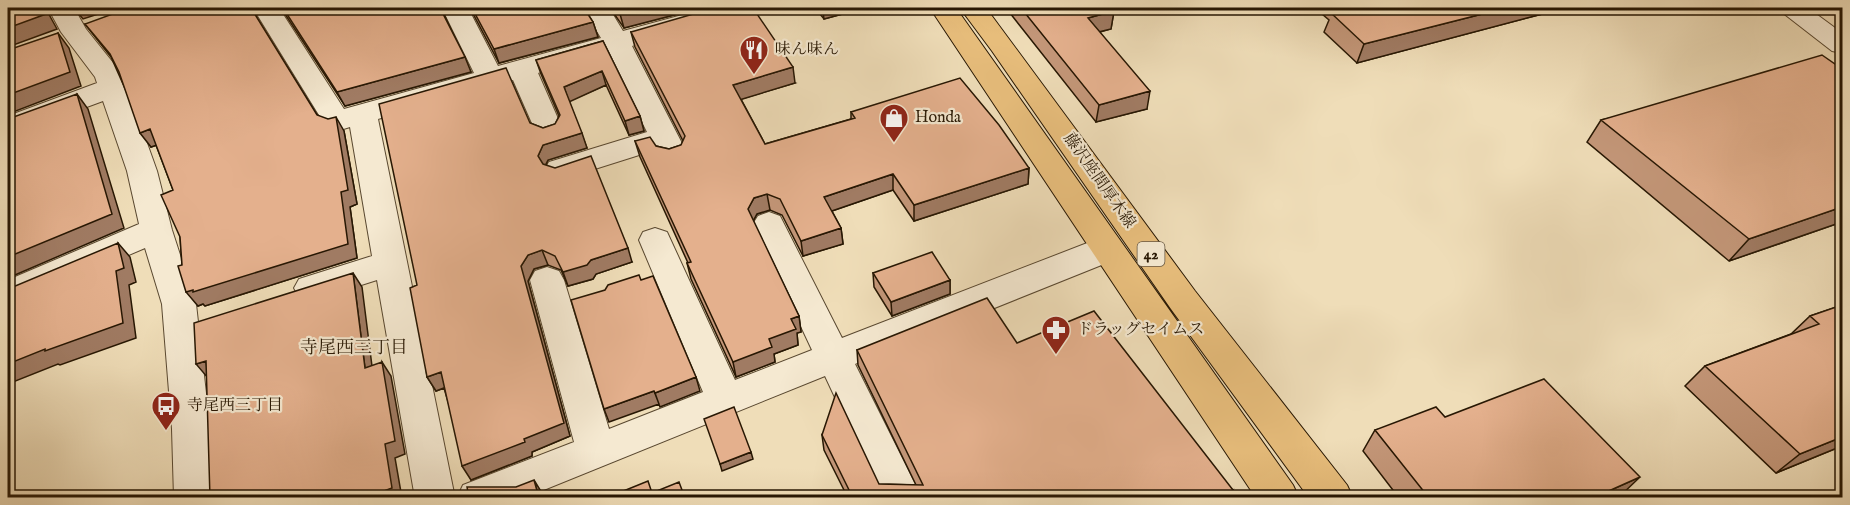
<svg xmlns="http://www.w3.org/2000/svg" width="1850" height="505" font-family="'IM FELL English','Noto Serif JP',serif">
<rect width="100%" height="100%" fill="#efddb8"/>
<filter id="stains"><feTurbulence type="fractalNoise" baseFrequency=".00333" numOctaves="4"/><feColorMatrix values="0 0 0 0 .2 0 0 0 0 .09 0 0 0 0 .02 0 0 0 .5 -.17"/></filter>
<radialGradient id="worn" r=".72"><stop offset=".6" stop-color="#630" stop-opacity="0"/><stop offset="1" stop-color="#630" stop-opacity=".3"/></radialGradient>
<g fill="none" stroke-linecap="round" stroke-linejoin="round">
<g stroke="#594830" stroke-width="2">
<path id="minor" d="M 48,8 L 74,8 L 86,29 L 118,69 L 127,87 L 157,171 L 172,230 L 196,304 L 210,429 L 214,498 L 174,498 L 172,429 L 162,304 L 145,248 L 8,307 L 8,280 L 139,224 L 127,171 L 103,101 L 8,136 L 8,116 L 97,83 L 95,77 L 61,32 Z
M 253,8 L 279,8 L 344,109 L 474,73 L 442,8 L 468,8 L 498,66 L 601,38 L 583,8 L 609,8 L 623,31 L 708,8 L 748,8 L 744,13 L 632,46 L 687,153 L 683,160 L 672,163 L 661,160 L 655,150 L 560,180 L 549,176 L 545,169 L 549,162 L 647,132 L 608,53 L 538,73 L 563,130 L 558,137 L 548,140 L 538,137 L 513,80 L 378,119 L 455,498 L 415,498 L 377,280 L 311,301 L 299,297 L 294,288 L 299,279 L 372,256 L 350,127 L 337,131 L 327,128 Z
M 1779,8 L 1808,8 L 1842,33 L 1842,53 L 1832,51 L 1783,13 Z
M 769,212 L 780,216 L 842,338 L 1095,240 L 1107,237 L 1119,240 L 1123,249 L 1119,258 L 855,364 L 922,498 L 882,498 L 825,376 L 524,498 L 457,498 L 463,485 L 574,442 L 530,280 L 535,271 L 547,267 L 559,271 L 564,280 L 609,429 L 703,392 L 639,240 L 643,232 L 655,228 L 667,232 L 735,380 L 812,350 L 753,224 L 758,216 Z"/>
</g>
<g stroke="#271703" stroke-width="2">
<path id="major" d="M 930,8 L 956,8 L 1293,485 L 1299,498 L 1256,498 Z
M 960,8 L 986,8 L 1195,291 L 1347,485 L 1353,498 L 1309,498 L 1171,309 L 992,51 Z"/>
</g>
<use href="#minor" fill="#f5e9d1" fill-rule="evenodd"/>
<use href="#major" fill="#e8be7c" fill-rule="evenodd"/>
</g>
<path fill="#c49779" stroke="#271703" stroke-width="1.5" d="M 251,8 L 317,115 L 344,131 L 357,204 L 350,207 L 357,258 L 205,306 L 203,304 L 198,306 L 182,265 L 180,237 L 173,190 L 156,145 L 151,147 L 111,57 L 85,24 Z
M 281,8 L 441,8 L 471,72 L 345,106 Z
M 470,8 L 584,8 L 593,22 L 598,37 L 499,63 Z
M 610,8 L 701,8 L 624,28 Z
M 815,8 L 865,8 L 824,19 Z
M 1006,8 L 1110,8 L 1114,11 L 1111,29 L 1100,32 L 1147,109 L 1096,122 Z
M 1315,8 L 1559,8 L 1548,10 L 1546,13 L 1357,63 L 1324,32 L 1329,20 Z
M 1832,8 L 1842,8 L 1842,26 L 1837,23 L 1840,18 L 1834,14 L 1836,10 Z
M 631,32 L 795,83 L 741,99 L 765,144 L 851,119 L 851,112 L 1029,168 L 1028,184 L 914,221 L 893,190 L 832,211 L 841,228 L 843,244 L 803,256 L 782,215 L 770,210 L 757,214 L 753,221 L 799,316 L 801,332 L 797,333 L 798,345 L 774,354 L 775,362 L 736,377 L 691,279 L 687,263 L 688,263 L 640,157 L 635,141 L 669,149 L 681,145 L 683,141 L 635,47 Z
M 603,41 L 640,116 L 644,131 L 629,135 L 606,85 L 569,101 L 587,148 L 548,160 L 546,165 L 632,262 L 596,274 L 593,279 L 568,286 L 561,270 L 548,265 L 534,269 L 528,281 L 570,436 L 532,452 L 532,456 L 471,480 L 444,388 L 436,391 L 427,377 L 417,285 L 530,123 L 543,128 L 555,124 L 559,116 L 541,74 L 536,60 Z
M 1842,69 L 1842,222 L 1729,261 L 1587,142 L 1601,120 Z
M 873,273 L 950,280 L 950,294 L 892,316 L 874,287 Z
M 1842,305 L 1842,446 L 1776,473 L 1685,386 L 1705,366 L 1791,334 L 1810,316 Z
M 1017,343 L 1233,490 L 1230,498 L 848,498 L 824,450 L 822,435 L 879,484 L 916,485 L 858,365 L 857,350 Z
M 1445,417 L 1620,497 L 1399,498 L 1363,451 L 1375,430 Z"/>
<path fill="#a07b63" stroke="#271703" stroke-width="1.5" d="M 42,8 L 47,8 L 46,9 L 57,29 L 8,47 L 8,28 Z
M 74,8 L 117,8 L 83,19 Z
M 645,8 L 701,8 L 624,28 L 620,14 Z
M 838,8 L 865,8 L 824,19 L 823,12 Z
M 1506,8 L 1559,8 L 1548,10 L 1546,13 L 1357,63 L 1364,44 Z
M 1114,11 L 1111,29 L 1086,35 L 1088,18 Z
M 593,22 L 598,37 L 499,63 L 494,49 Z
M 58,33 L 69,48 L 81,86 L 8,114 L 8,95 Z
M 465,57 L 471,72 L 345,106 L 337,92 Z
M 793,67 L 795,83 L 736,101 L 733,85 Z
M 602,71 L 606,85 L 569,102 L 564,87 Z
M 1150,91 L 1147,109 L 1096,122 L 1099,105 Z
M 77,94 L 88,109 L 124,228 L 8,278 L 8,257 Z
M 640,116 L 644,131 L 629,135 L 625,121 Z
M 336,117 L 344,131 L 357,204 L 350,207 L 357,258 L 205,306 L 203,304 L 198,306 L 186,292 L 341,192 Z
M 150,129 L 160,144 L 151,147 L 140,133 Z
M 582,133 L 587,148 L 548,160 L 543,170 L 538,156 L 543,145 Z
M 1029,168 L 1028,184 L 914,221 L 914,205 Z
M 893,174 L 893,190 L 826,213 L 824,197 Z
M 767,194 L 770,210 L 757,214 L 751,225 L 748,209 L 754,198 Z
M 1842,207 L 1842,222 L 1729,261 L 1749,239 Z
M 841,228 L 843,244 L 803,256 L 801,241 Z
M 118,243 L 130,257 L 136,282 L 129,285 L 136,338 L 60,365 L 58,364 L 8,384 L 8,364 L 116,271 Z
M 628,248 L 632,262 L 596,274 L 593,279 L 568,286 L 563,272 L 591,260 Z
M 542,250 L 548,265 L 534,269 L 528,281 L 570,436 L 532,452 L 532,456 L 471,480 L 462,466 L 524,439 L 521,266 L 528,255 Z
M 353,273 L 362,287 L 374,382 L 365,368 Z
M 950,280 L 950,294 L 892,316 L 891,302 Z
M 799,316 L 801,332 L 797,333 L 798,345 L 774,354 L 775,362 L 736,377 L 733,362 L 769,339 L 791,319 Z
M 206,361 L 208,378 L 196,364 Z
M 382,362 L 391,376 L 405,454 L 395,458 L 402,498 L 365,498 L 385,444 Z
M 441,372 L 449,386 L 436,391 L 427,377 Z
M 696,377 L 700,391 L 660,407 L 655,393 Z
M 654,391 L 659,404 L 609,422 L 604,409 Z
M 1842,437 L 1842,446 L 1776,473 L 1800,454 Z
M 751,452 L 753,459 L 722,471 L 720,464 Z
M 1640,477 L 1618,498 L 1593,498 Z
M 534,480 L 542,493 L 543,498 L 539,498 Z
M 1233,490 L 1230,498 L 1217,498 Z"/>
<path fill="#e4b08d" stroke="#271703" stroke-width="1.5" d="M 8,8 L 42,8 L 46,14 L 8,28 Z
M 129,8 L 251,8 L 317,115 L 328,119 L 336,117 L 348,190 L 341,192 L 348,244 L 193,292 L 193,290 L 186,292 L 178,266 L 182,265 L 180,237 L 161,195 L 173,190 L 150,129 L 140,133 L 119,72 L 110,54 L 85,24 Z
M 283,8 L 440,8 L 465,57 L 337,92 Z
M 472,8 L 584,8 L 593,22 L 494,49 Z
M 616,8 L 645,8 L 620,14 Z
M 714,8 L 753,8 L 793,67 L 733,85 L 765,144 L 855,118 L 851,112 L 960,78 L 999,125 L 1029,168 L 914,205 L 893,174 L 824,197 L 841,228 L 801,241 L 780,199 L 767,194 L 754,198 L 748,209 L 799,316 L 791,319 L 796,329 L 769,339 L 772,347 L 733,362 L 687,263 L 691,262 L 635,141 L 650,137 L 656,146 L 669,149 L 681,145 L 685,136 L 631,32 Z
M 820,8 L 838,8 L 823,12 Z
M 1021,8 L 1110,8 L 1114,11 L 1088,18 L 1150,91 L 1099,105 Z
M 1342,8 L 1506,8 L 1364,44 L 1331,13 L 1345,10 Z
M 58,33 L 70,72 L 8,95 L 8,50 Z
M 603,41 L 640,116 L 625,121 L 602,71 L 564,87 L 582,133 L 543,145 L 538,156 L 543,164 L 555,168 L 591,156 L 628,248 L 591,260 L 587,265 L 563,272 L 555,256 L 542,250 L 528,255 L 521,266 L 564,423 L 524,439 L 525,442 L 462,466 L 441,372 L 427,377 L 410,288 L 417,285 L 379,104 L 506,68 L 530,123 L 543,128 L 555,124 L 560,115 L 536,60 Z
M 1822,55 L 1842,69 L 1842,207 L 1749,239 L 1601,120 Z
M 77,94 L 112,214 L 8,257 L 8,119 Z
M 118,243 L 124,268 L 116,271 L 123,323 L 45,351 L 45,349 L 8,364 L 8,289 Z
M 932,252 L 950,280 L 891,302 L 873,273 Z
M 353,273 L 365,368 L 382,362 L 395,441 L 385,444 L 392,488 L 365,498 L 210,498 L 206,361 L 196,364 L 194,323 Z
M 639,275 L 641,280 L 653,276 L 696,377 L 655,393 L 654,391 L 604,409 L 571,300 L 605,290 L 608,285 Z
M 987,298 L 1017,343 L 1094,311 L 1233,490 L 1217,498 L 853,498 L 822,435 L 836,393 L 879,484 L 923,485 L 857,350 Z
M 1842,305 L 1842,437 L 1800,454 L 1705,366 L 1819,324 L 1810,316 Z
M 1544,379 L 1640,477 L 1593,498 L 1429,498 L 1375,430 L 1436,407 L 1445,417 Z
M 734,407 L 751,452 L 720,464 L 704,419 Z
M 534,480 L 539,498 L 469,498 L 467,487 L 516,487 Z
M 648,481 L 652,493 L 679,482 L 685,498 L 623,498 L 621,492 Z"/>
<defs>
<g id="restaurant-pin" transform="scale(1.5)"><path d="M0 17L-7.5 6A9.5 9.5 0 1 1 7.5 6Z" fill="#8f2418" stroke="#f5e9d1"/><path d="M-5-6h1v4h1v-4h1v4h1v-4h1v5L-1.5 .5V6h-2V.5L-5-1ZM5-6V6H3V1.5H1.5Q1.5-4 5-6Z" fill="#fff"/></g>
<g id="shop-pin" transform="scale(1.5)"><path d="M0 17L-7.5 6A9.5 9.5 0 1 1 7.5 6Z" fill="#8f2418" stroke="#f5e9d1"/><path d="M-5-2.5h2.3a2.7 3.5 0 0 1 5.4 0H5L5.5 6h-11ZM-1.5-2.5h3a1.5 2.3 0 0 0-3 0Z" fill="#fff"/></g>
<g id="pharmacy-pin" transform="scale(1.5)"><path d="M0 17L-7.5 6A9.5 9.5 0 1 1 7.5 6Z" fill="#8f2418" stroke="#f5e9d1"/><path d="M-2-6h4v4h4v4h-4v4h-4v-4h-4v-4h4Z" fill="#fff"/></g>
<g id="bus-pin" transform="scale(1.5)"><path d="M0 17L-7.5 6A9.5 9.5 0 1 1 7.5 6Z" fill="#8f2418" stroke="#f5e9d1"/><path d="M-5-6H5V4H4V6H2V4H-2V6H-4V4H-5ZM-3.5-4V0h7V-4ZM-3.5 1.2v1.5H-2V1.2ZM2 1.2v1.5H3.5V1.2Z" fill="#fff"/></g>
</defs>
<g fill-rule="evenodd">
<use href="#restaurant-pin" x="754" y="50"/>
<use href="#shop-pin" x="894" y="118"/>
<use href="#pharmacy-pin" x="1056" y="330"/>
<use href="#bus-pin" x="166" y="406"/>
</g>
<g text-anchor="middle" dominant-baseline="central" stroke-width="4.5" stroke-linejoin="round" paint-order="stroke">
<rect fill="#f5e9d1" stroke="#655641" stroke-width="1.5" x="1137.5" y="242" width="27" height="24" rx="4.5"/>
<g font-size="15" font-weight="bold" fill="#271703">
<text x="1151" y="254">42</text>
</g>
<g font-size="16" fill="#271703" stroke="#f5e9d1" text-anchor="start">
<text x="775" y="50">味ん味ん</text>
<text x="915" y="118">Honda</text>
<text x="1077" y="330">ドラッグセイムス</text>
<text x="187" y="406">寺尾西三丁目</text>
</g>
<g font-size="16" fill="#271703" stroke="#f5e9d1">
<text transform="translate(1099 181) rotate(55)">藤沢座間厚木線</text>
</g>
<g font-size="18" fill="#271703" stroke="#f5e9d1">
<text x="354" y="348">寺尾西三丁目</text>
</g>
</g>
<rect width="1850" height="505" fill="none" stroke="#efddb8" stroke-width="30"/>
<rect x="9" y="9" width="1832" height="487" fill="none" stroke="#271703" stroke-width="3"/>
<rect x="15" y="15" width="1820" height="475" fill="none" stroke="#271703" stroke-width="1.5"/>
<rect width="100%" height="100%" filter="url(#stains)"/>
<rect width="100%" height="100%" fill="url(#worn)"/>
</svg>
